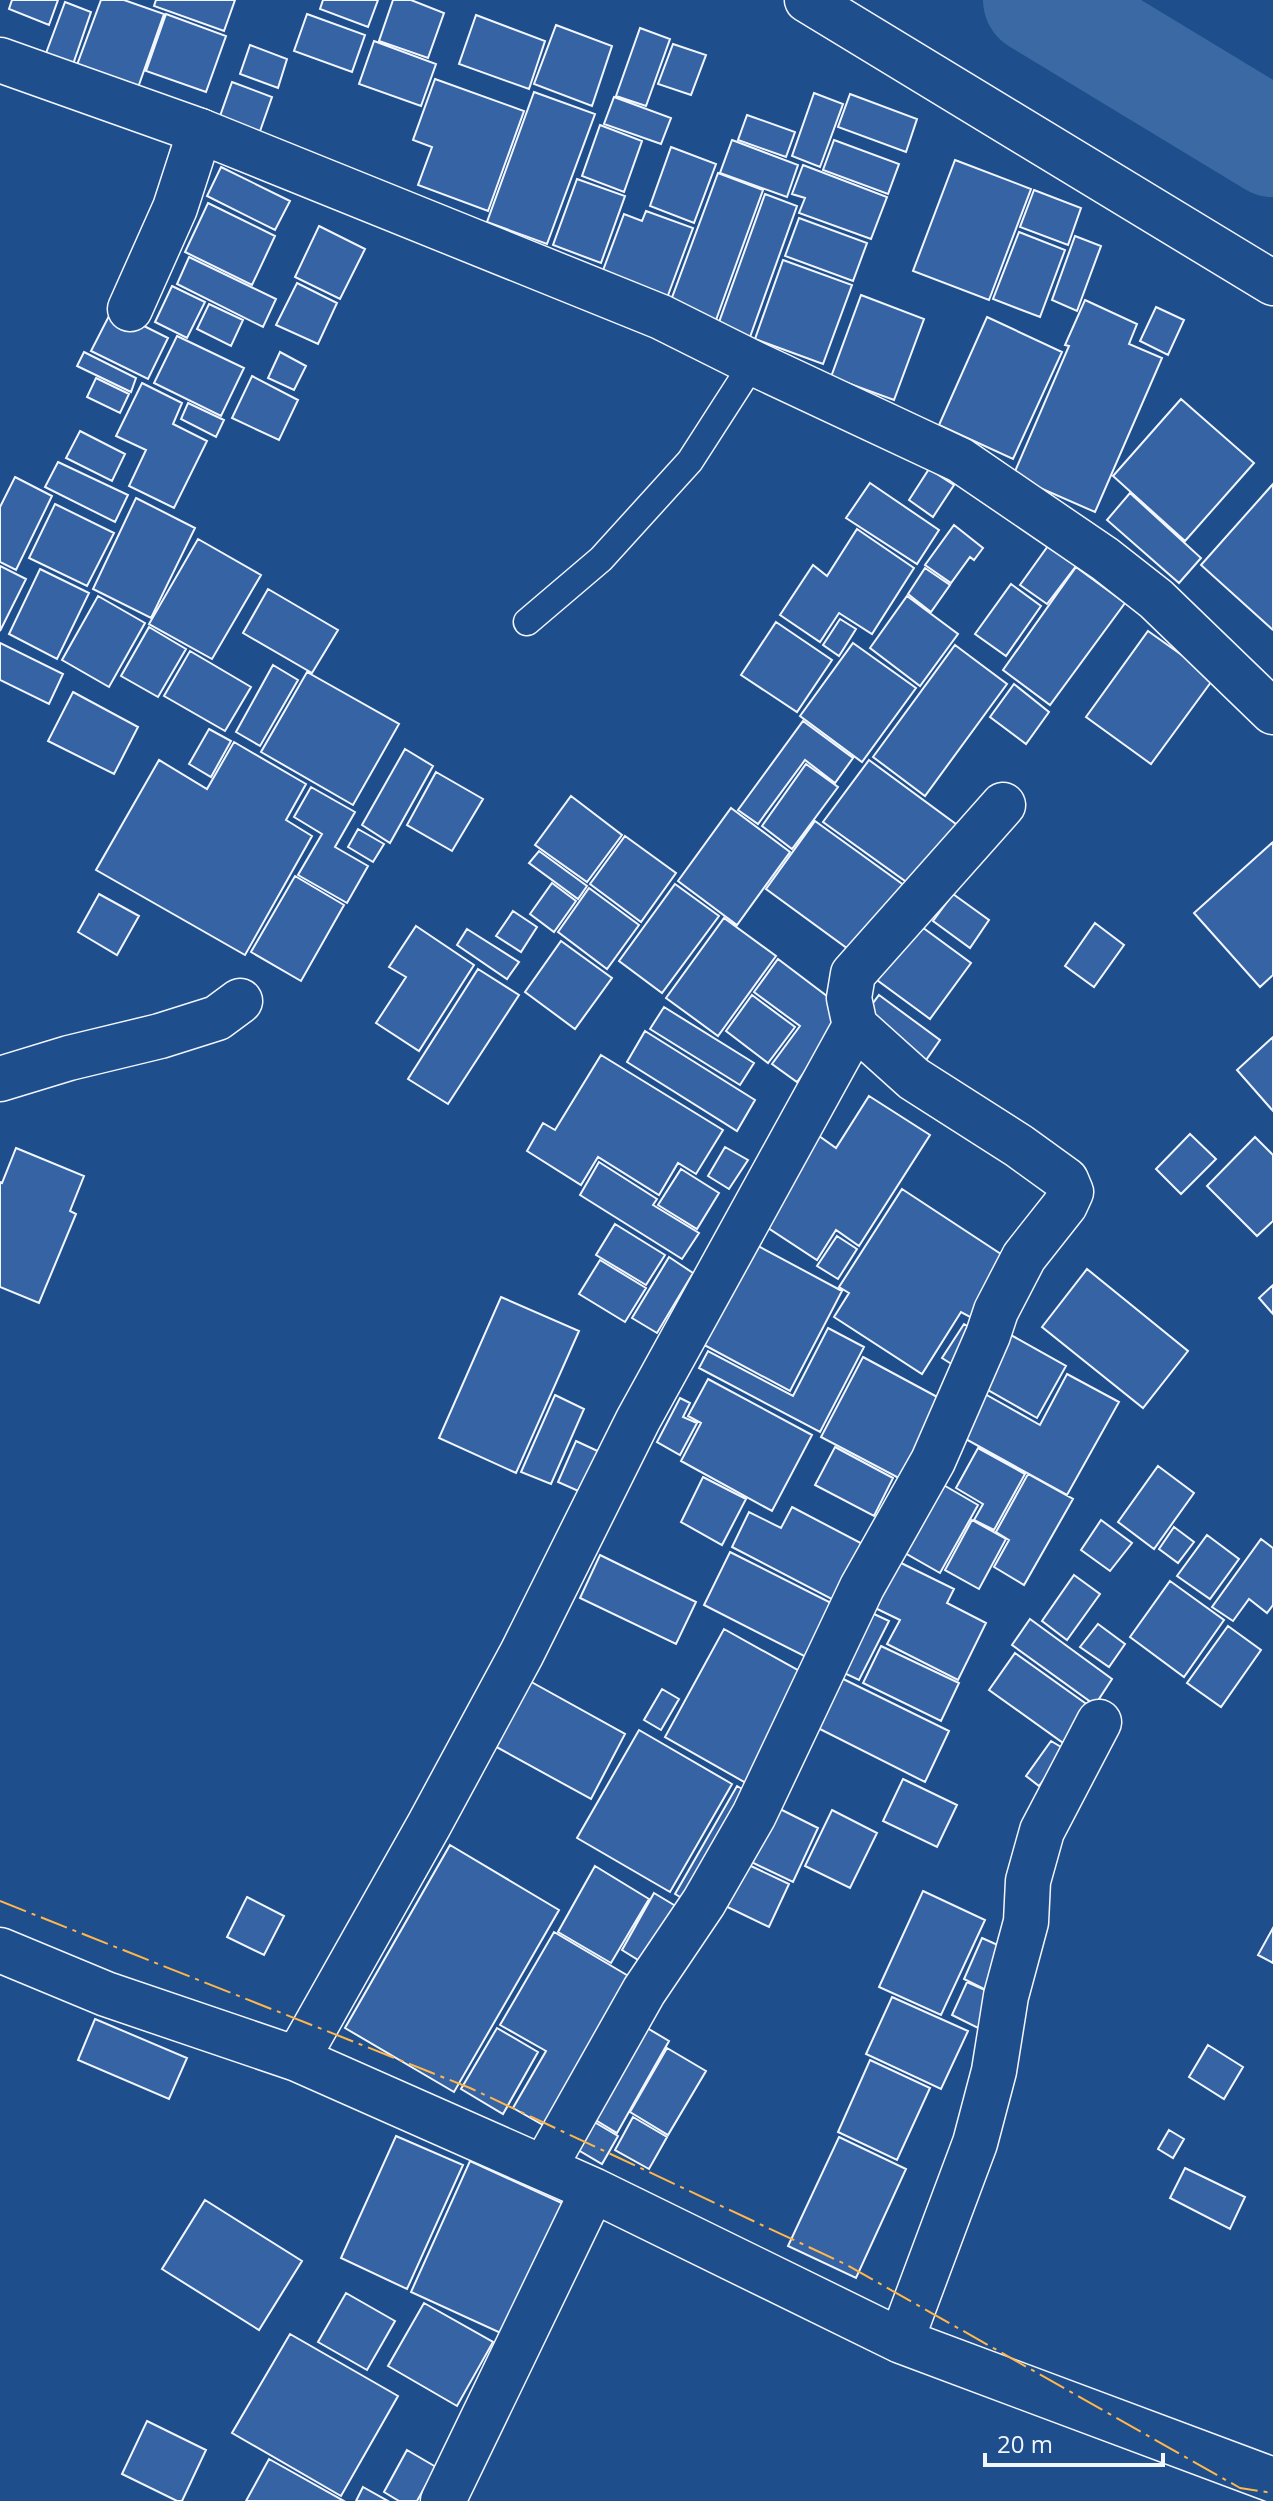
<svg xmlns="http://www.w3.org/2000/svg" width="1273" height="2501" font-family="'Open Sans',sans-serif">
<rect width="100%" height="100%" fill="#1f4e8c"/>
<g fill="none" stroke-linecap="round" stroke-linejoin="round">
<path stroke="#3b69a3" stroke-width="108" d="M 1037,0 L 1273,143"/>
</g>
<path fill="#3563a3" stroke="#f2f6ff" stroke-width="2" d="M 12,0 L 58,0 L 49,25 L 9,9 Z
M 101,0 L 124,0 L 164,14 L 135,96 L 74,73 Z
M 156,0 L 235,0 L 224,31 L 154,6 Z
M 323,0 L 378,0 L 368,27 L 320,9 Z
M 393,0 L 411,0 L 444,13 L 428,58 L 379,41 Z
M 65,2 L 91,12 L 70,73 L 42,64 Z
M 166,14 L 226,36 L 206,92 L 146,71 Z
M 307,14 L 365,35 L 352,72 L 294,51 Z
M 476,15 L 545,41 L 529,89 L 459,64 Z
M 556,25 L 612,46 L 592,106 L 534,84 Z
M 640,28 L 670,39 L 646,106 L 616,96 Z
M 374,41 L 436,64 L 421,106 L 359,84 Z
M 673,44 L 706,55 L 691,95 L 658,84 Z
M 250,45 L 287,59 L 278,88 L 240,74 Z
M 435,79 L 524,111 L 488,211 L 418,185 L 432,147 L 413,140 Z
M 232,82 L 272,97 L 259,134 L 219,119 Z
M 534,92 L 595,114 L 547,244 L 487,222 Z
M 814,93 L 843,104 L 820,167 L 792,156 Z
M 850,94 L 917,119 L 906,152 L 838,127 Z
M 614,97 L 671,118 L 661,144 L 604,124 Z
M 747,115 L 795,132 L 786,157 L 738,140 Z
M 600,125 L 642,141 L 624,192 L 582,176 Z
M 732,140 L 798,165 L 787,197 L 720,173 Z
M 834,140 L 899,164 L 888,194 L 823,170 Z
M 671,147 L 716,164 L 694,223 L 650,206 Z
M 955,160 L 1031,189 L 989,300 L 913,271 Z
M 803,165 L 887,197 L 871,239 L 799,213 L 805,198 L 792,194 Z
M 221,167 L 290,201 L 275,230 L 207,196 Z
M 718,173 L 763,190 L 716,320 L 670,303 Z
M 577,179 L 625,196 L 601,263 L 553,245 Z
M 1034,190 L 1081,208 L 1068,245 L 1020,227 Z
M 765,194 L 797,206 L 750,337 L 718,325 Z
M 208,203 L 275,236 L 252,285 L 185,252 Z
M 646,211 L 693,228 L 664,306 L 599,281 L 624,214 L 642,221 Z
M 799,218 L 867,243 L 853,281 L 785,256 Z
M 319,226 L 365,249 L 340,299 L 295,277 Z
M 1019,232 L 1065,250 L 1040,317 L 993,299 Z
M 1075,236 L 1101,246 L 1077,311 L 1052,300 Z
M 189,257 L 276,299 L 263,327 L 177,284 Z
M 783,260 L 852,285 L 823,364 L 755,339 Z
M 297,283 L 337,303 L 318,344 L 276,325 Z
M 172,286 L 205,302 L 187,338 L 155,322 Z
M 861,295 L 924,319 L 894,400 L 831,377 Z
M 1085,300 L 1137,324 L 1129,344 L 1162,358 L 1095,512 L 1013,476 L 1069,346 L 1065,345 Z
M 209,304 L 243,320 L 231,346 L 197,329 Z
M 1156,307 L 1184,320 L 1168,355 L 1140,341 Z
M 112,310 L 168,338 L 148,379 L 91,351 Z
M 987,317 L 1062,352 L 1013,459 L 939,425 Z
M 177,336 L 244,368 L 221,416 L 154,383 Z
M 84,352 L 136,378 L 131,392 L 77,366 Z
M 280,352 L 306,366 L 294,390 L 268,378 Z
M 252,376 L 298,400 L 279,440 L 232,418 Z
M 96,378 L 129,394 L 120,413 L 87,397 Z
M 142,383 L 182,403 L 173,424 L 207,441 L 174,508 L 129,486 L 146,450 L 116,436 Z
M 1181,399 L 1254,463 L 1185,541 L 1113,476 Z
M 188,403 L 224,420 L 216,437 L 181,419 Z
M 80,431 L 125,454 L 112,481 L 66,458 Z
M 58,462 L 128,495 L 115,522 L 45,487 Z
M 929,469 L 954,485 L 933,517 L 909,500 Z
M 15,477 L 52,496 L 16,570 L 0,562 L 0,507 Z
M 870,483 L 939,530 L 917,564 L 846,518 Z
M 1273,484 L 1273,630 L 1201,565 Z
M 1130,493 L 1201,558 L 1179,583 L 1107,520 Z
M 136,498 L 195,528 L 151,618 L 93,589 Z
M 55,504 L 114,533 L 87,586 L 29,558 Z
M 954,525 L 983,548 L 974,560 L 970,557 L 951,583 L 925,565 Z
M 857,529 L 914,568 L 872,634 L 839,613 L 820,642 L 780,615 L 813,565 L 827,576 Z
M 198,539 L 261,575 L 212,659 L 149,624 Z
M 1048,546 L 1076,566 L 1047,604 L 1020,585 Z
M 0,566 L 26,579 L 0,631 Z
M 1076,567 L 1125,603 L 1050,705 L 1003,670 Z
M 925,568 L 950,585 L 931,612 L 908,594 Z
M 40,569 L 89,593 L 57,659 L 9,634 Z
M 1011,584 L 1041,606 L 1006,656 L 975,634 Z
M 268,589 L 338,630 L 312,673 L 243,633 Z
M 98,596 L 145,623 L 109,687 L 62,660 Z
M 907,596 L 958,634 L 920,686 L 870,648 Z
M 840,619 L 856,629 L 839,656 L 823,645 Z
M 776,622 L 832,660 L 797,712 L 741,675 Z
M 149,627 L 186,649 L 158,697 L 121,676 Z
M 1148,631 L 1214,678 L 1151,764 L 1086,717 Z
M 0,643 L 63,674 L 49,704 L 0,680 Z
M 853,643 L 916,688 L 862,762 L 800,716 Z
M 955,645 L 1007,684 L 925,796 L 873,757 Z
M 190,651 L 251,687 L 225,731 L 164,696 Z
M 273,665 L 298,680 L 260,746 L 236,732 Z
M 307,672 L 399,724 L 353,805 L 261,752 Z
M 1014,684 L 1049,712 L 1026,744 L 990,717 Z
M 73,692 L 138,727 L 114,774 L 48,741 Z
M 803,721 L 853,758 L 835,783 L 805,760 L 758,824 L 738,810 Z
M 209,729 L 231,741 L 211,777 L 189,764 Z
M 234,742 L 306,784 L 286,820 L 312,836 L 245,955 L 96,870 L 159,760 L 207,789 Z
M 405,749 L 433,766 L 390,843 L 362,825 Z
M 869,760 L 964,830 L 919,891 L 823,822 Z
M 806,764 L 838,787 L 792,849 L 762,826 Z
M 436,772 L 483,799 L 452,851 L 407,825 Z
M 311,787 L 355,812 L 335,847 L 368,866 L 347,903 L 298,875 L 322,834 L 294,817 Z
M 571,796 L 622,835 L 587,882 L 535,845 Z
M 731,808 L 790,852 L 737,925 L 678,881 Z
M 815,821 L 905,886 L 855,954 L 766,889 Z
M 358,829 L 384,844 L 373,862 L 348,847 Z
M 625,836 L 676,873 L 641,922 L 590,884 Z
M 1273,842 L 1273,975 L 1260,987 L 1194,913 Z
M 539,851 L 587,886 L 578,899 L 529,863 Z
M 295,876 L 344,905 L 301,981 L 251,952 Z
M 552,883 L 576,901 L 554,932 L 530,914 Z
M 675,884 L 719,916 L 662,993 L 619,961 Z
M 589,888 L 639,925 L 607,969 L 558,932 Z
M 99,894 L 139,916 L 117,955 L 78,932 Z
M 953,894 L 989,920 L 970,948 L 933,921 Z
M 513,911 L 537,927 L 521,952 L 496,936 Z
M 907,916 L 971,963 L 930,1019 L 866,972 Z
M 724,918 L 776,956 L 718,1036 L 666,998 Z
M 1095,923 L 1124,945 L 1094,987 L 1065,966 Z
M 416,926 L 474,965 L 419,1051 L 376,1023 L 406,977 L 389,967 Z
M 467,929 L 519,962 L 507,979 L 457,945 Z
M 561,941 L 612,978 L 575,1029 L 525,992 Z
M 778,959 L 848,1012 L 797,1082 L 772,1064 L 800,1026 L 754,992 Z
M 478,969 L 519,995 L 448,1104 L 408,1079 Z
M 752,995 L 795,1027 L 768,1063 L 726,1031 Z
M 879,995 L 940,1040 L 924,1063 L 862,1018 Z
M 664,1007 L 754,1063 L 740,1085 L 650,1029 Z
M 645,1031 L 755,1100 L 737,1131 L 627,1062 Z
M 1273,1037 L 1273,1111 L 1237,1070 Z
M 601,1055 L 723,1130 L 696,1174 L 678,1163 L 659,1195 L 598,1157 L 581,1185 L 527,1151 L 543,1123 L 555,1130 Z
M 869,1096 L 930,1135 L 859,1246 L 836,1230 L 817,1260 L 762,1224 L 819,1136 L 836,1148 Z
M 1190,1134 L 1216,1159 L 1181,1194 L 1156,1169 Z
M 1255,1137 L 1273,1155 L 1273,1221 L 1257,1236 L 1207,1186 Z
M 725,1147 L 748,1160 L 729,1189 L 708,1176 Z
M 16,1148 L 84,1176 L 70,1211 L 76,1214 L 39,1303 L 0,1287 L 0,1182 L 2,1183 Z
M 599,1162 L 657,1199 L 653,1205 L 699,1233 L 682,1259 L 580,1195 Z
M 681,1169 L 719,1193 L 697,1229 L 658,1205 Z
M 902,1189 L 1010,1260 L 972,1318 L 961,1312 L 922,1374 L 834,1317 L 849,1293 L 839,1287 Z
M 615,1224 L 665,1255 L 646,1285 L 596,1255 Z
M 837,1236 L 857,1249 L 838,1279 L 817,1266 Z
M 747,1240 L 842,1291 L 790,1391 L 695,1340 Z
M 669,1257 L 693,1273 L 657,1333 L 632,1318 Z
M 600,1260 L 646,1288 L 625,1322 L 579,1294 Z
M 1087,1269 L 1188,1351 L 1143,1408 L 1042,1327 Z
M 1273,1285 L 1273,1314 L 1259,1298 Z
M 501,1297 L 579,1331 L 516,1473 L 439,1438 Z
M 964,1324 L 983,1336 L 961,1370 L 942,1358 Z
M 828,1328 L 864,1347 L 820,1432 L 699,1368 L 708,1351 L 793,1396 Z
M 1002,1330 L 1066,1366 L 1037,1418 L 974,1382 Z
M 863,1357 L 954,1406 L 912,1485 L 821,1437 Z
M 1067,1374 L 1119,1402 L 1067,1495 L 953,1432 L 976,1389 L 1040,1425 Z
M 708,1379 L 812,1435 L 772,1511 L 681,1461 L 701,1423 L 688,1416 Z
M 555,1395 L 584,1409 L 551,1484 L 521,1472 Z
M 680,1398 L 690,1403 L 683,1417 L 697,1423 L 680,1455 L 657,1442 Z
M 576,1441 L 602,1453 L 585,1494 L 558,1482 Z
M 835,1447 L 893,1478 L 874,1516 L 815,1485 Z
M 978,1448 L 1025,1474 L 994,1530 L 974,1520 L 983,1504 L 956,1488 Z
M 1158,1466 L 1194,1493 L 1154,1549 L 1118,1522 Z
M 1028,1474 L 1073,1499 L 1024,1585 L 994,1567 L 1009,1540 L 996,1532 Z
M 928,1476 L 978,1505 L 940,1573 L 891,1545 Z
M 703,1477 L 746,1499 L 722,1545 L 681,1522 Z
M 792,1507 L 874,1550 L 845,1606 L 732,1547 L 749,1512 L 781,1528 Z
M 972,1520 L 1006,1539 L 979,1589 L 945,1570 Z
M 1101,1520 L 1132,1543 L 1110,1571 L 1081,1550 Z
M 1174,1527 L 1194,1542 L 1178,1563 L 1159,1549 Z
M 1207,1535 L 1239,1559 L 1210,1599 L 1177,1576 Z
M 1261,1539 L 1273,1548 L 1273,1605 L 1267,1613 L 1249,1599 L 1233,1621 L 1212,1607 Z
M 730,1552 L 841,1608 L 814,1661 L 704,1605 Z
M 600,1555 L 696,1602 L 676,1644 L 580,1598 Z
M 895,1560 L 954,1589 L 947,1603 L 986,1623 L 958,1680 L 887,1644 L 900,1620 L 871,1606 Z
M 1074,1575 L 1100,1594 L 1067,1640 L 1042,1621 Z
M 1170,1581 L 1224,1620 L 1184,1677 L 1130,1637 Z
M 857,1606 L 889,1621 L 859,1680 L 827,1665 Z
M 1030,1619 L 1112,1679 L 1095,1705 L 1012,1645 Z
M 1098,1624 L 1125,1644 L 1109,1667 L 1080,1647 Z
M 1228,1626 L 1261,1650 L 1221,1707 L 1187,1683 Z
M 724,1629 L 812,1678 L 753,1787 L 665,1737 Z
M 881,1646 L 959,1683 L 941,1721 L 863,1683 Z
M 1015,1653 L 1092,1708 L 1066,1745 L 989,1690 Z
M 827,1671 L 949,1731 L 925,1782 L 802,1720 Z
M 526,1679 L 625,1734 L 591,1799 L 491,1744 Z
M 662,1689 L 679,1699 L 661,1730 L 644,1720 Z
M 639,1730 L 732,1784 L 670,1892 L 577,1838 Z
M 1051,1741 L 1066,1750 L 1039,1786 L 1026,1776 Z
M 903,1779 L 957,1805 L 937,1847 L 883,1821 Z
M 737,1786 L 758,1798 L 696,1906 L 675,1894 Z
M 766,1802 L 818,1828 L 793,1882 L 739,1856 Z
M 832,1810 L 877,1833 L 850,1888 L 805,1866 Z
M 450,1845 L 559,1910 L 454,2092 L 345,2028 Z
M 736,1859 L 789,1884 L 769,1927 L 715,1901 Z
M 595,1866 L 649,1899 L 611,1963 L 558,1932 Z
M 923,1891 L 985,1920 L 941,2015 L 879,1987 Z
M 654,1893 L 689,1914 L 656,1971 L 622,1950 Z
M 247,1897 L 284,1916 L 264,1955 L 227,1937 Z
M 1273,1928 L 1273,1963 L 1258,1955 Z
M 554,1932 L 642,1984 L 557,2133 L 513,2108 L 546,2051 L 500,2025 Z
M 982,1938 L 1009,1950 L 990,1992 L 964,1979 Z
M 967,1982 L 994,1994 L 978,2028 L 952,2015 Z
M 892,1997 L 968,2031 L 941,2089 L 866,2054 Z
M 95,2019 L 187,2058 L 169,2099 L 78,2060 Z
M 632,2019 L 669,2041 L 617,2133 L 579,2110 Z
M 497,2028 L 538,2052 L 503,2114 L 461,2089 Z
M 1208,2045 L 1243,2067 L 1224,2099 L 1189,2077 Z
M 667,2048 L 706,2071 L 668,2135 L 630,2112 Z
M 870,2060 L 930,2088 L 897,2160 L 838,2132 Z
M 584,2116 L 618,2136 L 602,2164 L 568,2144 Z
M 633,2117 L 667,2137 L 649,2169 L 615,2150 Z
M 1169,2130 L 1184,2139 L 1173,2158 L 1158,2149 Z
M 396,2136 L 463,2165 L 407,2289 L 341,2258 Z
M 839,2137 L 906,2169 L 856,2278 L 788,2246 Z
M 470,2161 L 564,2204 L 505,2335 L 411,2292 Z
M 1185,2168 L 1245,2197 L 1230,2229 L 1170,2198 Z
M 205,2200 L 302,2261 L 259,2330 L 162,2269 Z
M 346,2293 L 395,2321 L 367,2370 L 318,2342 Z
M 424,2303 L 493,2342 L 457,2406 L 388,2366 Z
M 290,2334 L 398,2396 L 341,2496 L 232,2433 Z
M 147,2421 L 206,2450 L 182,2501 L 177,2501 L 122,2474 Z
M 407,2450 L 436,2467 L 417,2501 L 399,2501 L 384,2492 Z
M 269,2459 L 344,2501 L 246,2501 Z
M 363,2487 L 388,2501 L 356,2501 Z"/>
<g fill="none" stroke-linecap="round" stroke-linejoin="round">
<g stroke="#f2f6ff" stroke-width="29">
<path id="service" d="M 527,622 L 601,559 L 690,461 L 753,363"/>
</g>
<g stroke="#f2f6ff" stroke-width="47">
<path id="minor" d="M 807,0 L 1273,283
M 130,309 L 175,208 L 200,131
M 0,1079 L 69,1058 L 160,1036 L 217,1018 L 240,1001
M 0,1950 L 106,1994 L 297,2059 L 593,2190 L 901,2341 L 1273,2480
M 297,2059 L 429,1825 L 522,1653 L 638,1420 L 855,1026
M 544,2168 L 644,1991 L 704,1902 L 754,1815 L 862,1587 L 933,1461 L 988,1335 L 996,1311 L 1024,1257 L 1065,1205 L 1071,1192 L 1066,1180 L 1019,1146 L 914,1079 L 855,1026 L 849,998 L 853,974 L 1003,805
M 901,2341 L 975,2143 L 994,2071 L 1006,1996 L 1026,1922 L 1028,1881 L 1042,1831 L 1099,1722
M 443,2501 L 593,2190"/>
</g>
<g stroke="#f2f6ff" stroke-width="47">
<path id="tertiary" d="M 0,60 L 200,131 L 661,317 L 753,363 L 960,460 L 1105,559 L 1156,599 L 1273,712"/>
</g>
<use href="#service" stroke="#1f4e8c" stroke-width="26"/>
<use href="#minor" stroke="#1f4e8c" stroke-width="44"/>
<use href="#tertiary" stroke="#1f4e8c" stroke-width="44"/>
<path stroke="#ffb74d" stroke-width="2" stroke-dasharray="28 6 4 6" stroke-linecap="butt" d="M 0,1901 L 470,2088 L 847,2265 L 1240,2488 L 1273,2493"/>
</g>
<path d="M985 2453v12h178v-12" fill="none" stroke="#f2f6ff" stroke-width="4"/>
<text x="997" y="2453" font-size="24" fill="#f2f6ff" stroke="#1f4e8c" stroke-width="6" paint-order="stroke">20 m</text>
</svg>
